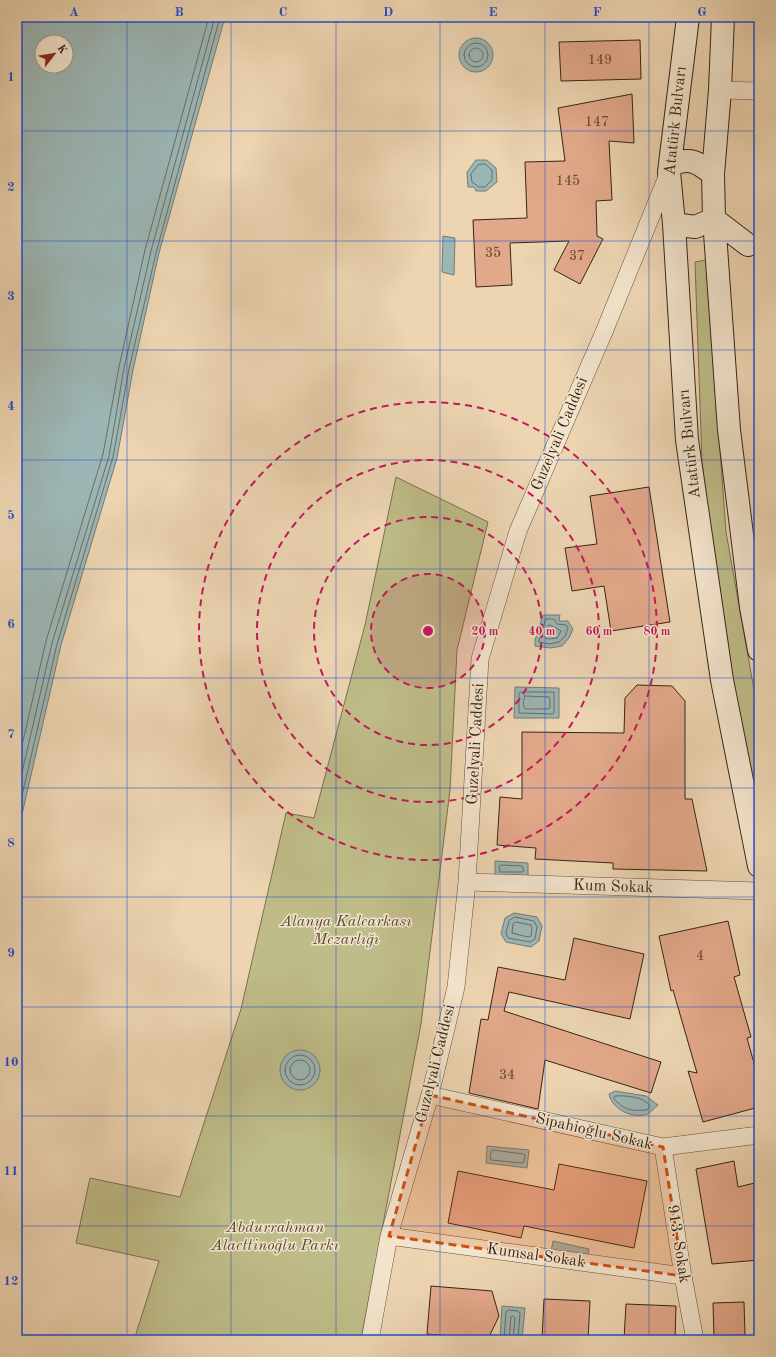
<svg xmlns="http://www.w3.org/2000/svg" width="776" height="1357" font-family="'Old Standard TT',serif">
<rect width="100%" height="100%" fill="#edd5b2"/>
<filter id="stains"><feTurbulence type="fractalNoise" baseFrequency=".005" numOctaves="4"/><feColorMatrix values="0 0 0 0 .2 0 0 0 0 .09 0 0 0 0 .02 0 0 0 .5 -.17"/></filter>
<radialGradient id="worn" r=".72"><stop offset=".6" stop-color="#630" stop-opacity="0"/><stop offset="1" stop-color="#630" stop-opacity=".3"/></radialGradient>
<path fill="#bebc88" stroke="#7a704e" d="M 706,260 L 726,532 L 759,718 L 759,822 L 724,648 L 702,462 L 695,262 Z
M 396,477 L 488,522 L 457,650 L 450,790 L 421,1024 L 361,1340 L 134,1340 L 159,1261 L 76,1243 L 90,1178 L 180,1197 L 241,1009 L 286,813 L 314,818 L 365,625 Z"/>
<path fill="#9cb6b5" stroke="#737c75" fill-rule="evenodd" d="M 17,17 L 225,17 L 159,253 L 133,370 L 117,458 L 61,645 L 17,836 ZM 42,42 L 66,42 L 66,66 L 42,66 Z
M459 55a17 17 0 1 1 34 0a17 17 0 1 1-34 0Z
M 476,160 L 487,160 L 496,168 L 497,182 L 486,191 L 476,191 L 474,187 L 468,187 L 467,172 Z
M 443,236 L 455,238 L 454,275 L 442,272 Z
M 543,615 L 560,615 L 559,621 L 568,621 L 573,629 L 569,638 L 562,646 L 550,648 L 535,646 L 535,640 Z
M 515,687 L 559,688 L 559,718 L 514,718 Z
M 495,861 L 528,863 L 528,877 L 495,875 Z
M 514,913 L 537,917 L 542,926 L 539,941 L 531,947 L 506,942 L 501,934 L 505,918 Z
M280 1070a20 20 0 1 1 40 0a20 20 0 1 1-40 0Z
M 615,1091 L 646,1096 L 658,1105 C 655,1107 651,1112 648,1114 C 633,1119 612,1110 609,1094 Z
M 487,1146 L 529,1150 L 527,1168 L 486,1163 Z
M 553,1241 L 589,1249 L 587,1264 L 550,1257 Z
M 502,1306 L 525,1308 L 522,1340 L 500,1339 Z"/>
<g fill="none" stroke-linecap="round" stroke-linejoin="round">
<path stroke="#696e65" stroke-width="1" d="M464 55a12 12 0 1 1 24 0a12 12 0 1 1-24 0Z
M469 55a7 7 0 1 1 14 0a7 7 0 1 1-14 0Z
M 485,164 L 492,170 L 492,180 L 485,187 L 479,187 L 472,182 L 471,174 L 478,165 Z
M 546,619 L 554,619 L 557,624 L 566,625 L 568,628 L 565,636 L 559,642 L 549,644 L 539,642 Z
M 550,625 L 561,631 L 557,638 L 549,639 L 545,638 L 548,626 Z
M 520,692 L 554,692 L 554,713 L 553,714 L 519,713 L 519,693 Z
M 525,696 L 549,697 L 550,699 L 550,708 L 548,709 L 525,709 C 523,706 523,699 525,696 Z
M 17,767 L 46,641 L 103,454 L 119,367 L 145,250 L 209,17
M 17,794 L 52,643 L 109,456 L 124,368 L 151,251 L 215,17
M 17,817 L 57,644 L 113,457 L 129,369 L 156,253 L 220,17
M 501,865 L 522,866 L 524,871 L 522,872 L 500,872 L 499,867 Z
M 515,917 L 534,921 L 537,927 L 535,939 L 530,942 L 508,938 L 506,933 L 509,921 Z
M 516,922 L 531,925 L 532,928 L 531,936 L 528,937 L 512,933 L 513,924 Z
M285 1070a15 15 0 1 1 30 0a15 15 0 1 1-30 0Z
M290 1070a10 10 0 1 1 20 0a10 10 0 1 1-20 0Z
M 615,1096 C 625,1095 645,1097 650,1106 L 647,1110 C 632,1111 625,1111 614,1099 Z
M 493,1150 L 523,1154 L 525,1155 L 524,1162 L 522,1163 L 491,1160 L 490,1158 L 491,1152 Z
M 504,1340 L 506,1312 L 508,1310 L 518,1311 L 520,1313 L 518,1340
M 509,1340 L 511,1317 L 513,1316 L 515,1318 L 513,1340"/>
</g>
<path fill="#e2a88a" stroke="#362515" d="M 640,40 L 641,79 L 561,81 L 559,42 Z
M 632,94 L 634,143 L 609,141 L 612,200 L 596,201 L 597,236 L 603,239 L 580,284 L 554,270 L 569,241 L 510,243 L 512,285 L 476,287 L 473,220 L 527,218 L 525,162 L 565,161 L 558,108 Z
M 649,487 L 670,622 L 611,631 L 604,586 L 572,591 L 565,548 L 597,544 L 590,496 Z
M 637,685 L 672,686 L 685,701 L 685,799 L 692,799 L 707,871 L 613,869 L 613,863 L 535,859 L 536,848 L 497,845 L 500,797 L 522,799 L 522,732 L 624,733 L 625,698 Z
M 728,921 L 740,975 L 734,977 L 751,1037 L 747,1038 L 759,1081 L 759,1107 L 703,1122 L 688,1071 L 697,1073 L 673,990 L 671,991 L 659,936 Z
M 574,938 L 644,954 L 630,1019 L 509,992 L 504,1011 L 661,1062 L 651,1093 L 545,1060 L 538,1109 L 469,1093 L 481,1019 L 488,1020 L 498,967 L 565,980 Z
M 734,1161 L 738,1187 L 759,1182 L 759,1260 L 712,1264 L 696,1169 Z
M 559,1164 L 647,1181 L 634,1248 L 524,1226 L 521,1238 L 448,1223 L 458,1171 L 554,1190 Z
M 431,1286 L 492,1291 L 499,1316 L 488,1339 L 427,1334 Z
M 544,1299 L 590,1301 L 588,1340 L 542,1340 Z
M 744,1302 L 745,1335 L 714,1336 L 713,1303 Z
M 626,1304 L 676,1306 L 675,1340 L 624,1340 Z"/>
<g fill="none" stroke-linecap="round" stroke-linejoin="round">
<g stroke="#64513c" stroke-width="18">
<path id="street" d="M 720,90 L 759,91
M 467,882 L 759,891
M 430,1095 L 663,1147 L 759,1135
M 663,1147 L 683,1276 L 695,1340
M 389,1236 L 683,1276
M 370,1340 L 389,1236 L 430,1095 L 456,987 L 467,882 L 480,659 L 518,531 L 604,332 L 669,172"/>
</g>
<g stroke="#362515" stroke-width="24">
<path id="secondary" d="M 688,17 L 669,172 L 674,224 L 687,440 L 722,680 L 759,866
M 723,17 L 720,90 L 713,174 L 714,219 L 729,430 L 751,607 L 759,650
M 669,172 L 673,164 C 692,157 698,163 713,174
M 674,224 L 695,227 L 714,219 L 748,245"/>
</g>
<use href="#street" stroke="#f3e4cd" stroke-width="17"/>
<use href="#secondary" stroke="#f3e4cd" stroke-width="22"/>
</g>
<path fill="#cd510d" fill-opacity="0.2" stroke="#cd510d" stroke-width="3" stroke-dasharray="8 5" stroke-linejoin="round" d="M 430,1095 L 663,1147 L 683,1276 L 389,1236 Z"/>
<path fill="none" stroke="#1d4ed8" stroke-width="1" stroke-opacity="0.55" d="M 127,17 L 127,1340M 231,17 L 231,1340M 336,17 L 336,1340M 440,17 L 440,1340M 545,17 L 545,1340M 649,17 L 649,1340M 17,131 L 759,131M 17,241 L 759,241M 17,350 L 759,350M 17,460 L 759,460M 17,569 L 759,569M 17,678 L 759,678M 17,788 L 759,788M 17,897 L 759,897M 17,1007 L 759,1007M 17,1116 L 759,1116M 17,1226 L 759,1226"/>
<circle cx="428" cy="631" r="57" fill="#c2185b" fill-opacity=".12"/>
<g fill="none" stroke="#c2185b" stroke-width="2" stroke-dasharray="7 5">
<circle cx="428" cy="631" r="57"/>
<circle cx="428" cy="631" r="114"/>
<circle cx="428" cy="631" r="171"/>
<circle cx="428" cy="631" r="229"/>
</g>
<g text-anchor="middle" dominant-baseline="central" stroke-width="3" stroke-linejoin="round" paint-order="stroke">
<g font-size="14" fill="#614632">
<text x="600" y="60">149</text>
<text x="597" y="122">147</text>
<text x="568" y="181">145</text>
<text x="493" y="253">35</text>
<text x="577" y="256">37</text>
<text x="700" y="956">4</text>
<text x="507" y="1075">34</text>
</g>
<g font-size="16" fill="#362515" stroke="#f3e4cd">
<text transform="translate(676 121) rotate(-84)">Atatürk Bulvarı</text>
<text transform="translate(560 434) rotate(-67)">Guzelyali Caddesi</text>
<text transform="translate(690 444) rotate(-96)">Atatürk Bulvarı</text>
<text transform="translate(476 744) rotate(-87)">Guzelyali Caddesi</text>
<text transform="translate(613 887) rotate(2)">Kum Sokak</text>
<text transform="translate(436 1064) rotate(-76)">Guzelyali Caddesi</text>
<text transform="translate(594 1132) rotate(13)">Sipahioğlu Sokak</text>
<text transform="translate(678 1244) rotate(81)">913. Sokak</text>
<text transform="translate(536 1256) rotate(8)">Kumsal Sokak</text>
</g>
<g font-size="16" font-style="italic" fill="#584b32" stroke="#f3e4cd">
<text x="346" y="922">Alanya Kalearkası<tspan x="346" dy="18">Mezarlığı</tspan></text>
<text x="275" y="1228">Abdurrahman<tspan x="275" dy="18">Alaettinoğlu Parkı</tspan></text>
</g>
</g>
<circle cx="428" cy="631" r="6" fill="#c2185b" stroke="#f3e4cd" stroke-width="2"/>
<g font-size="12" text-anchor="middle" font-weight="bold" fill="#c2185b" stroke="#f3e4cd" stroke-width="3" stroke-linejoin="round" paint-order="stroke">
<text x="485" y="635">20 m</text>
<text x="542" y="635">40 m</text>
<text x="599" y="635">60 m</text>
<text x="657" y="635">80 m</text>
</g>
<rect width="776" height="1357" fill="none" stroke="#edd5b2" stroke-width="44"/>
<g transform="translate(54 54) rotate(59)"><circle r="19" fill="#f3e4cd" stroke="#a79883"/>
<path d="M0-3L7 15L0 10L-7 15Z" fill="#8f2418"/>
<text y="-6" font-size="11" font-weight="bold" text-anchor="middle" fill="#362515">K</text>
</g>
<rect x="22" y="22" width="732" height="1313" fill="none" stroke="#1d4ed8" stroke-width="1.5"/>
<g font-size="13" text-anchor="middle" font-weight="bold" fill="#1d4ed8">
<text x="74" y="16">A</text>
<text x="179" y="16">B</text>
<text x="283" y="16">C</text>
<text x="388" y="16">D</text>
<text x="493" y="16">E</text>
<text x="597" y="16">F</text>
<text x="702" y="16">G</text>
<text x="11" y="81">1</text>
<text x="11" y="191">2</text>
<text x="11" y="300">3</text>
<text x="11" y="410">4</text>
<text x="11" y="519">5</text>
<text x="11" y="628">6</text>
<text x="11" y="738">7</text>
<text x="11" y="847">8</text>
<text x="11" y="957">9</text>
<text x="11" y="1066">10</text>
<text x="11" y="1175">11</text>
<text x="11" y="1285">12</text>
</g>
<rect width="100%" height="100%" filter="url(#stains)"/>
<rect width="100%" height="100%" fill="url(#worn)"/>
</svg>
